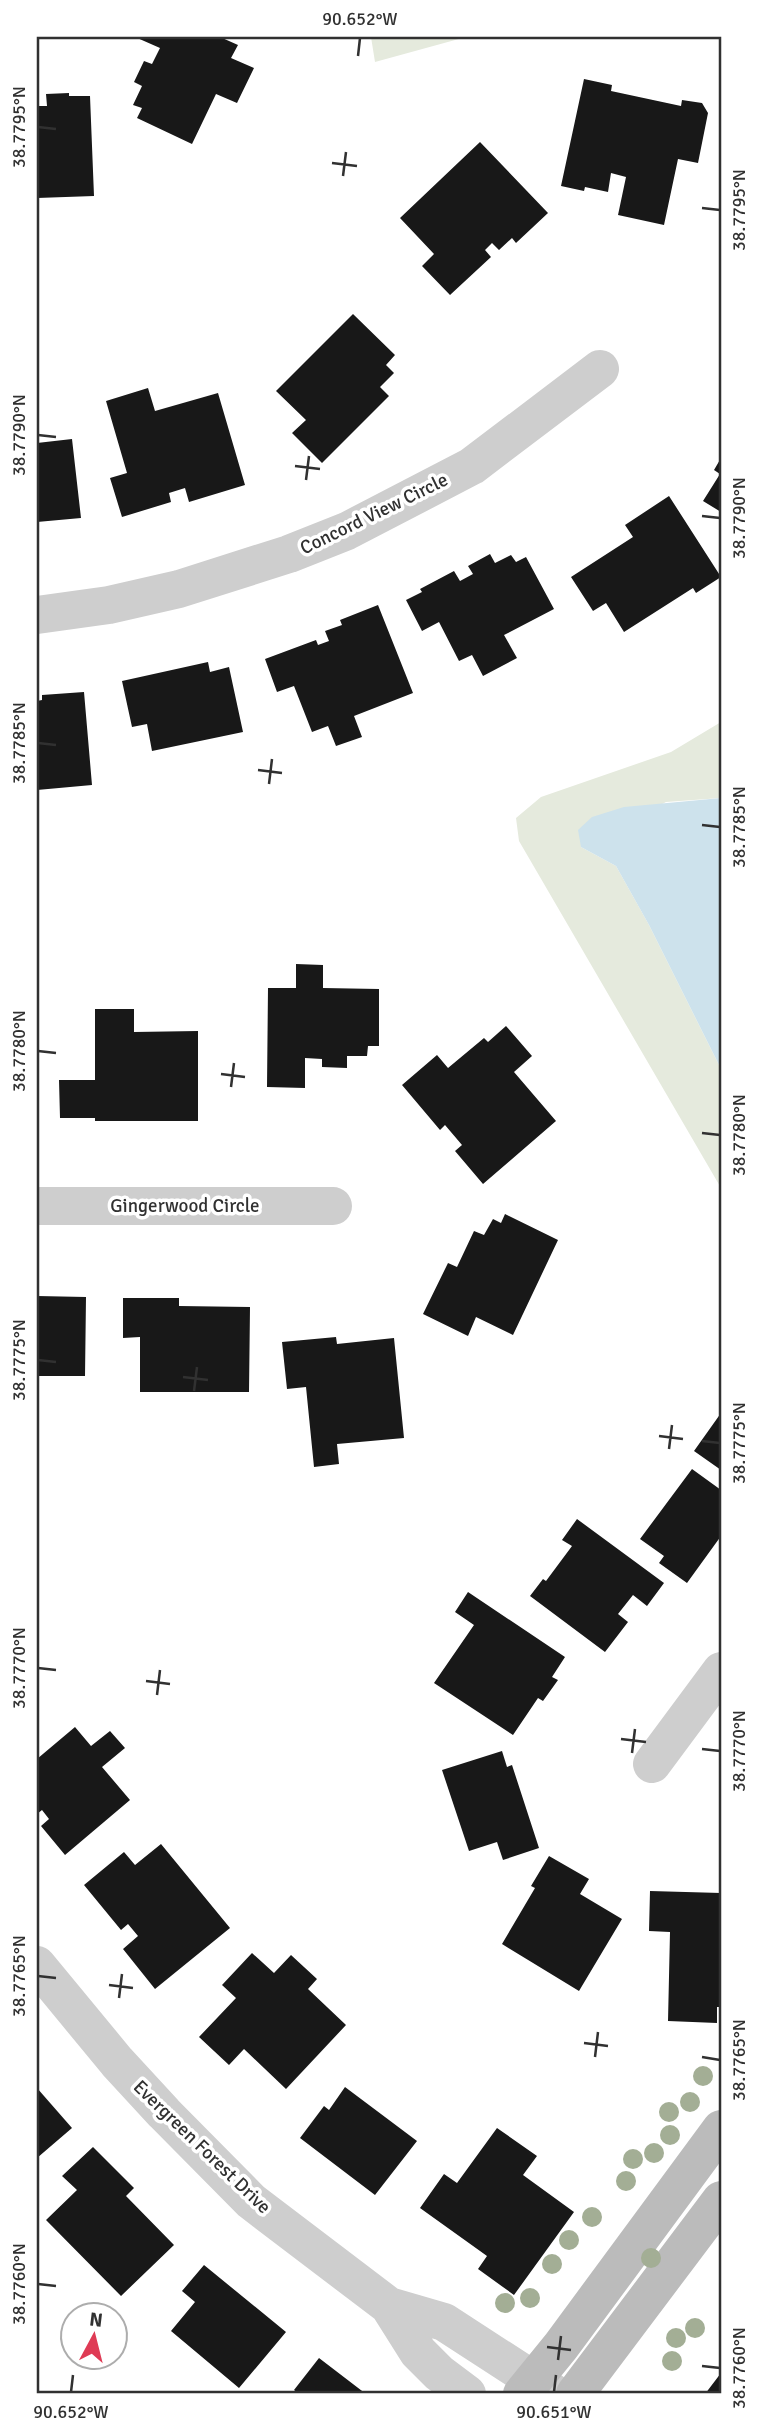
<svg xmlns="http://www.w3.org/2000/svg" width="758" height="2431" font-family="Signika,sans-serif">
<rect width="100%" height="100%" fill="#fff"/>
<path fill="#e5eadd" d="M 371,37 L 466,37 L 375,62 Z
M 721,722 L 721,798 L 666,802 L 581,847 L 616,866 L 649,925 L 721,1069 L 721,1188 L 519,841 L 516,818 L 541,797 L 671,752 Z"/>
<path fill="#cde2ec" d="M 721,798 L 721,1069 L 649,925 L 616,866 L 581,847 L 578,830 L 592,817 L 624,807 Z"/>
<path fill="#181818" d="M 135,37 L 220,37 L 238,45 L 231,58 L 254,68 L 237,103 L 216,94 L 192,144 L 137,118 L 142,108 L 133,105 L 142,86 L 134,82 L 144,61 L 152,64 L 160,48 Z
M 584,79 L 612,85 L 611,91 L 681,106 L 682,100 L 702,103 L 708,113 L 698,163 L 678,159 L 664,225 L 618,215 L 626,177 L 611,173 L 608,192 L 585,187 L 584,191 L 561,186 Z
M 69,93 L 69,96 L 90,96 L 94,196 L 37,198 L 37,106 L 47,106 L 46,94 Z
M 480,142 L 548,213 L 516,243 L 512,238 L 499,250 L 492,243 L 485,250 L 491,257 L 450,295 L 422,266 L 434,254 L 400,218 Z
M 353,314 L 395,355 L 386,365 L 394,373 L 380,387 L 389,396 L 322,463 L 292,433 L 306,420 L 276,391 Z
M 148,388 L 155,411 L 218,393 L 245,485 L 189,502 L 185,488 L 169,493 L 171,502 L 122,517 L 110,478 L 127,473 L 106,401 Z
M 72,439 L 81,518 L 37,522 L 37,443 Z
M 721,458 L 721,512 L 703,501 L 720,474 L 714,470 Z
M 669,496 L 721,577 L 696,593 L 693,588 L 624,632 L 606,603 L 593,611 L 571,577 L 633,537 L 625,525 Z
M 490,554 L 495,563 L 511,555 L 516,562 L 526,557 L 554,609 L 504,635 L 517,658 L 483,676 L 472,655 L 459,661 L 439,622 L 422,631 L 406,600 L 422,592 L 420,589 L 454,571 L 460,581 L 473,574 L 468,566 Z
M 378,605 L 413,693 L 354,716 L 362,737 L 336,746 L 328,726 L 312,732 L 294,686 L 277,692 L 265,659 L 316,640 L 318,645 L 329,641 L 325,631 L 342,625 L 340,620 Z
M 208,662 L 210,672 L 229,667 L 243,732 L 152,751 L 147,724 L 132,727 L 122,681 Z
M 84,692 L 92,785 L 37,790 L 37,701 L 42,700 L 42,695 Z
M 296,964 L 323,965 L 323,988 L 379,989 L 379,1046 L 368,1046 L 367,1056 L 347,1056 L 347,1068 L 322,1067 L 322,1059 L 305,1058 L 305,1088 L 267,1087 L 268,988 L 296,988 Z
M 95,1009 L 134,1009 L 134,1032 L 198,1031 L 198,1121 L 95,1121 L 95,1118 L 60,1118 L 59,1080 L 95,1080 Z
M 506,1026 L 532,1056 L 514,1072 L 556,1121 L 483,1184 L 455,1151 L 462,1145 L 445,1125 L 440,1130 L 402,1085 L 437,1055 L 448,1068 L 484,1038 L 488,1042 Z
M 505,1214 L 558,1240 L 513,1335 L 476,1317 L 468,1336 L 423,1314 L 448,1263 L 457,1267 L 474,1231 L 484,1235 L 493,1219 L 501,1223 Z
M 37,1296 L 86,1297 L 85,1376 L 37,1376 Z
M 123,1298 L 179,1298 L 179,1306 L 250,1307 L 249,1392 L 140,1392 L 140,1337 L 123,1338 Z
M 336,1337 L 337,1344 L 394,1338 L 404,1438 L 337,1444 L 339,1464 L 314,1467 L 306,1387 L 287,1389 L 282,1342 Z
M 721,1413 L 721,1470 L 694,1451 Z
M 692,1469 L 721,1490 L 721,1536 L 687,1583 L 659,1563 L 664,1556 L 640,1539 Z
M 577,1519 L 664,1583 L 647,1606 L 633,1595 L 618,1614 L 628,1622 L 605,1652 L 530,1596 L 543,1579 L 546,1581 L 572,1546 L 562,1540 Z
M 468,1592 L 565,1657 L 552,1677 L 558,1680 L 543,1701 L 538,1698 L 513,1735 L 434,1683 L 474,1625 L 455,1612 Z
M 75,1727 L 91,1746 L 110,1731 L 125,1748 L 102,1767 L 130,1800 L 65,1855 L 41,1826 L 49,1819 L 42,1810 L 37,1814 L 37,1759 Z
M 502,1751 L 507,1767 L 512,1765 L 539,1848 L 503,1860 L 497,1842 L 469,1851 L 442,1770 Z
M 161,1844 L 230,1928 L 155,1989 L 123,1949 L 138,1936 L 128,1924 L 121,1930 L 84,1885 L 124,1852 L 135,1865 Z
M 549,1856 L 589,1879 L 580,1894 L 622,1919 L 579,1991 L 502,1944 L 535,1888 L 531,1886 Z
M 650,1891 L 721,1893 L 721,2007 L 717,2007 L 717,2023 L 668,2021 L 670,1932 L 649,1931 Z
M 252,1953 L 274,1973 L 291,1955 L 317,1979 L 308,1989 L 346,2025 L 286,2089 L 244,2049 L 229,2065 L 199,2037 L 236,1998 L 222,1985 Z
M 345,2087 L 417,2141 L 375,2195 L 300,2138 L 324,2106 L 329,2110 Z
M 37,2088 L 72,2128 L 37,2158 Z
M 497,2128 L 537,2156 L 523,2175 L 574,2212 L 514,2295 L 478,2269 L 487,2256 L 420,2208 L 444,2174 L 457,2183 Z
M 93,2147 L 134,2188 L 126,2196 L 174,2245 L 121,2296 L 46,2220 L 77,2190 L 62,2176 Z
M 204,2265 L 286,2332 L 239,2388 L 171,2331 L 195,2302 L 182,2291 Z
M 319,2358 L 366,2394 L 299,2394 L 294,2390 Z
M 721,2373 L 721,2394 L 705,2394 Z"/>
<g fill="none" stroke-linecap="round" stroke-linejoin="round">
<path stroke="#cecece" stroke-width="38" d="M 37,615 L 109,605 L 179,589 L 289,554 L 347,531 L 472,466 L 600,369
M 37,1206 L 333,1206
M 652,1764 L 721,1671
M 37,1965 L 117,2062 L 164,2113 L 251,2201 L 389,2306 L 418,2352 L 439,2373 L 467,2394
M 389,2306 L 444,2322 L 555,2394"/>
<path stroke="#bbb" stroke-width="38" d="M 522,2394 L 561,2346 L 721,2129
M 575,2394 L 721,2200"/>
</g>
<g fill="#a3ae95">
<circle cx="703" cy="2076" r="10"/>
<circle cx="690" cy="2102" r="10"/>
<circle cx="669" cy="2112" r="10"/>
<circle cx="670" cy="2135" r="10"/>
<circle cx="654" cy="2153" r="10"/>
<circle cx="633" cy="2159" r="10"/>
<circle cx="626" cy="2181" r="10"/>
<circle cx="592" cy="2217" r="10"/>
<circle cx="569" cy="2240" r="10"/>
<circle cx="651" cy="2258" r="10"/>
<circle cx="552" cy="2264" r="10"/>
<circle cx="530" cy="2298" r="10"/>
<circle cx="505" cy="2303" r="10"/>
<circle cx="695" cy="2328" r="10"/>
<circle cx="676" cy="2338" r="10"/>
<circle cx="672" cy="2361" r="10"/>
</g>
<path fill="none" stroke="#313131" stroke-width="2.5" d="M 358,56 L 360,38M 38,127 L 56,129M 332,163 L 357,166M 343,176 L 346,152M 702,208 L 720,210M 38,435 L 56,437M 295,466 L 320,469M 306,480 L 309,456M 702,516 L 720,518M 38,743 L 56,745M 258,770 L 282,773M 269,784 L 272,759M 702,825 L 720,827M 38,1051 L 56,1053M 221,1074 L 245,1077M 231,1087 L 234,1063M 702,1133 L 720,1135M 38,1360 L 56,1362M 183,1377 L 208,1380M 194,1391 L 197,1367M 659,1436 L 683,1439M 702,1441 L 720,1443M 669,1449 L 672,1425M 38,1668 L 56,1670M 146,1681 L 170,1684M 157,1695 L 160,1670M 621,1739 L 646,1742M 702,1749 L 720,1751M 632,1753 L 635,1729M 38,1976 L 56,1978M 109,1985 L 133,1988M 119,1998 L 122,1974M 584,2043 L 608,2046M 595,2057 L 598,2032M 702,2057 L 720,2060M 38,2284 L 56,2286M 547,2347 L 571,2350M 558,2360 L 561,2336M 702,2366 L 720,2368M 71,2392 L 73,2375M 554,2392 L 556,2375"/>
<g text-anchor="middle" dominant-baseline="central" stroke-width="7" stroke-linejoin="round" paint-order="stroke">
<g font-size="19" fill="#313131" stroke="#fff">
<text transform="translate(374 514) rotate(-26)">Concord View Circle</text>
<text x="185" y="1206">Gingerwood Circle</text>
<text transform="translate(202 2147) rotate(44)">Evergreen Forest Drive</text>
</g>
</g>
<rect width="758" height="2431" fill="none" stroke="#ffffff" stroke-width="77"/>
<g transform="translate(94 2336) rotate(7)"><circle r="33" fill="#ffffff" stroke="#adadad" stroke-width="2"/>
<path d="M0-5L12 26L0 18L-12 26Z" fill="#df3b55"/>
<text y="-10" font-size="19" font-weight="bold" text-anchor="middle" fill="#313131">N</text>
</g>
<rect x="38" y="38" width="682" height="2354" fill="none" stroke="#313131" stroke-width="2.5"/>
<g font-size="18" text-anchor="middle" fill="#313131">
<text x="360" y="25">90.652°W</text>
<text transform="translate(19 127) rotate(-90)" y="6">38.7795°N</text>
<text transform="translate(739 210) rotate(-90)" y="6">38.7795°N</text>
<text transform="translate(19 435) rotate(-90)" y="6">38.7790°N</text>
<text transform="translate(739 518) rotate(-90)" y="6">38.7790°N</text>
<text transform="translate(19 743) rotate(-90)" y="6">38.7785°N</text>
<text transform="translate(739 827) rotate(-90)" y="6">38.7785°N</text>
<text transform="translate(19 1051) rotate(-90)" y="6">38.7780°N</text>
<text transform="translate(739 1135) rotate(-90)" y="6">38.7780°N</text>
<text transform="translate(19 1360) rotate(-90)" y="6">38.7775°N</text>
<text transform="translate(739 1443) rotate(-90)" y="6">38.7775°N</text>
<text transform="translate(19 1668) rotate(-90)" y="6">38.7770°N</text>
<text transform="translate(739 1751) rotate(-90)" y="6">38.7770°N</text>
<text transform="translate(19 1976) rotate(-90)" y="6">38.7765°N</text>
<text transform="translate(739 2060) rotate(-90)" y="6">38.7765°N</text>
<text transform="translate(19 2284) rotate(-90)" y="6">38.7760°N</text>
<text transform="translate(739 2368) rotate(-90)" y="6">38.7760°N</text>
<text x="71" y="2418">90.652°W</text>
<text x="554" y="2418">90.651°W</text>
</g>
</svg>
